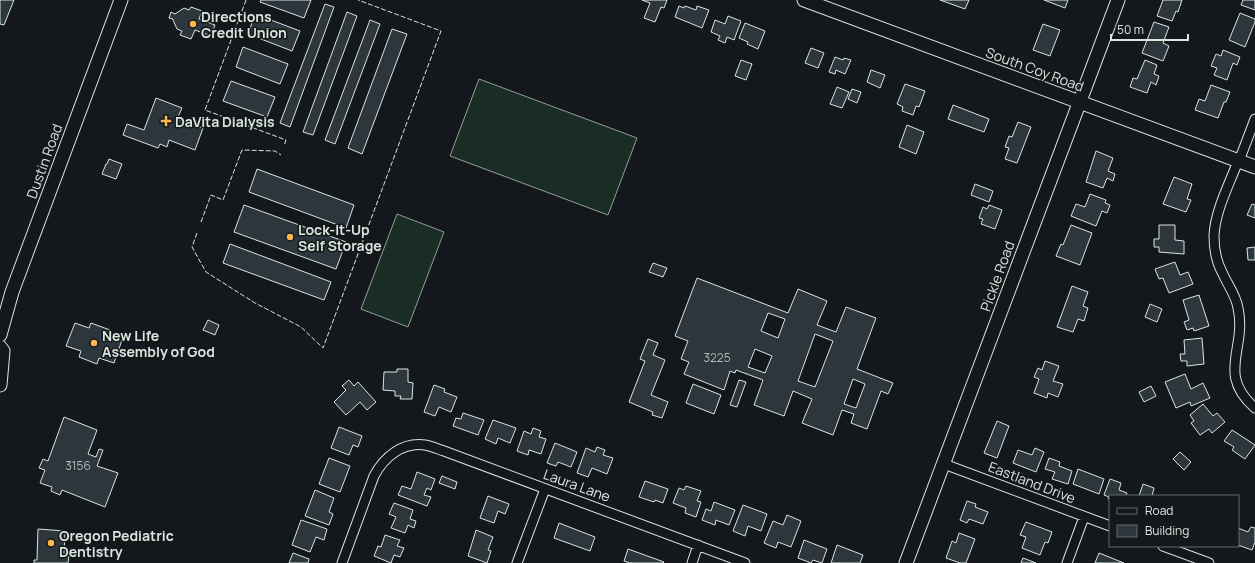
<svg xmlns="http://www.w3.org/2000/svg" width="1255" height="563" font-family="Manrope,sans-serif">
<rect width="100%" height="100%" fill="#14181c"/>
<path fill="#1a2d24" stroke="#939e99" d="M 479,79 L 637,138 L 608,215 L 450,156 Z
M 397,214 L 444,232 L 408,327 L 361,309 Z"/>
<path fill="#2c363c" stroke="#d8e6dc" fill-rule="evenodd" d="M 0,0 L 14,0 L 4,25 L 0,24 Z
M 261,0 L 311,0 L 304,18 L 260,2 Z
M 642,0 L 667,0 L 664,8 L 661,7 L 655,22 L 644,18 L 650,3 Z
M 940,0 L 969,0 L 965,9 Z
M 1044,0 L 1068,0 L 1065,8 Z
M 1163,0 L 1182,0 L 1178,12 L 1176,11 L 1172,21 L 1157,16 Z
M 1243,0 L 1255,0 L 1255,10 L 1241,5 Z
M 325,4 L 334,7 L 290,127 L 280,123 Z
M 679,6 L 684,8 L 685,6 L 696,10 L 697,6 L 709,10 L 702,28 L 675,17 Z
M 191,7 L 202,11 L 199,19 L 215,25 L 211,36 L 195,30 L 191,39 L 180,35 L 182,31 L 177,29 L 173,20 L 173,19 L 169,18 L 171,12 L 175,14 L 184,8 L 189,10 Z
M 347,12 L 357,16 L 313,135 L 303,132 Z
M 1240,13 L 1255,19 L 1255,22 L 1245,47 L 1229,40 Z
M 255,14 L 300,31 L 292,51 L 248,34 Z
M 728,16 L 741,21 L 734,40 L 727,37 L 725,43 L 718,40 L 720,36 L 711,32 L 715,20 L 725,24 Z
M 370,20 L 380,24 L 335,144 L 325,140 Z
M 1154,22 L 1169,27 L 1163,43 L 1169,46 L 1163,61 L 1142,53 Z
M 745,23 L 765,31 L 758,49 L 747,44 L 748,42 L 739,38 Z
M 1043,24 L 1060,30 L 1050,56 L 1033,50 Z
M 392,29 L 407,34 L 362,154 L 348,148 Z
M 243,47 L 288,64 L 280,84 L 236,67 Z
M 811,48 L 824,53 L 818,68 L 805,63 Z
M 1223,50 L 1240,57 L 1237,65 L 1233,63 L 1227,80 L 1214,75 L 1217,68 L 1211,66 L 1216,54 L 1221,56 Z
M 835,57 L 843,60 L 844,58 L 851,60 L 845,74 L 836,70 L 835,74 L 829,72 Z
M 741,60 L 752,64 L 746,80 L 735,76 Z
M 1145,60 L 1157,65 L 1154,74 L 1159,76 L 1156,85 L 1151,82 L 1147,93 L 1130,87 L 1133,78 L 1137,79 Z
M 871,70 L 885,75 L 880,88 L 867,82 Z
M 231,81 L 275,97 L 267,117 L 223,101 Z
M 905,84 L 925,91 L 919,107 L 916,106 L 913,115 L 902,111 L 903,107 L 897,104 Z
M 1211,85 L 1230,92 L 1226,102 L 1224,102 L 1218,118 L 1195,110 L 1199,99 L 1205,101 Z
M 837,87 L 849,92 L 842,108 L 830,104 Z
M 852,89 L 861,92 L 857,103 L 848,99 Z
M 156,98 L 182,108 L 177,119 L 203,128 L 195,150 L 169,140 L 167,147 L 160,144 L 158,148 L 123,135 L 127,124 L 144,130 Z
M 953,105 L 989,119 L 984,132 L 948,119 Z
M 1018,122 L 1031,127 L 1017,163 L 1005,159 L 1009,148 L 1005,147 L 1009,136 L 1012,137 Z
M 907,125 L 924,132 L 916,154 L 899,147 Z
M 1096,151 L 1113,158 L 1108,171 L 1115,174 L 1113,181 L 1107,178 L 1103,188 L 1086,182 Z
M 109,159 L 122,164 L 116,179 L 102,174 L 106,164 L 107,164 Z
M 257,169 L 354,205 L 346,228 L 249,192 Z
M 1174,177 L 1192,184 L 1187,199 L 1191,200 L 1186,212 L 1163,204 Z
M 975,184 L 993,191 L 989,202 L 971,195 Z
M 1090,194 L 1106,200 L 1105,203 L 1110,205 L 1107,213 L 1102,211 L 1096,226 L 1071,216 L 1076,204 L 1085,207 Z
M 1252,204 L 1255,205 L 1255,218 L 1247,215 Z
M 244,205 L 346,242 L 336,269 L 234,232 Z
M 989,205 L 1002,210 L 995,229 L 981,224 L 983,219 L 979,218 L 983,207 L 987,209 Z
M 1071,225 L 1092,233 L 1080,265 L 1056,256 L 1061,244 L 1063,245 Z
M 1159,225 L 1175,225 L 1175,240 L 1184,241 L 1184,254 L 1159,252 L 1159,247 L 1154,247 L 1154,239 L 1159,239 Z
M 230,244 L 331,282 L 324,300 L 223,263 Z
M 1255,247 L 1255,260 L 1248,260 L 1247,248 Z
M 1175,262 L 1180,275 L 1188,272 L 1193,284 L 1169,293 L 1163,278 L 1159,279 L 1155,269 Z
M 653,263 L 667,268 L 663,277 L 649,272 Z
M 697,278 L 788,313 L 798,289 L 827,301 L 817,325 L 836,332 L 846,307 L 876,318 L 857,369 L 893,383 L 888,394 L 881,391 L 867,429 L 851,423 L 854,414 L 842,410 L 833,435 L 802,423 L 812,399 L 793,391 L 784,416 L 754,405 L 763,380 L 736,370 L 735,373 L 730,371 L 724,390 L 684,374 L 689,362 L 681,359 L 688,341 L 675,336 ZM 768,313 L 785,319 L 778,338 L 761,331 ZM 815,334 L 833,341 L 815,387 L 798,381 ZM 755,349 L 772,356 L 765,373 L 748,367 ZM 853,379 L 865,384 L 856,408 L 844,404 Z
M 1072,286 L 1088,292 L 1083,306 L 1088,308 L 1084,321 L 1078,319 L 1073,332 L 1057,327 Z
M 1199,295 L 1209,326 L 1194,331 L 1193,328 L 1187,330 L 1184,322 L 1189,320 L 1183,300 Z
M 1150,304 L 1162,309 L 1157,322 L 1145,317 Z
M 208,320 L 219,325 L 215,335 L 203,330 Z
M 75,323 L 89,328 L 91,323 L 110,330 L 108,335 L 122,340 L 114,363 L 99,358 L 97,364 L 79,357 L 81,351 L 66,346 Z
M 1202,338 L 1204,364 L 1187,366 L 1187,361 L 1181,361 L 1180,354 L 1185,354 L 1184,340 Z
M 648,339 L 658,343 L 653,355 L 665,360 L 651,395 L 668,402 L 662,418 L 652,415 L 653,412 L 629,402 L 645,361 L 640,359 Z
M 1045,361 L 1059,366 L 1053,381 L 1063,384 L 1058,397 L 1048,393 L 1047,398 L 1034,393 L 1039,379 L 1034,377 L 1038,368 L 1042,370 Z
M 397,369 L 408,369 L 408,382 L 413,383 L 412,399 L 400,399 L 401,396 L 395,396 L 395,391 L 383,390 L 384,372 L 397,372 Z
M 1185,374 L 1191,389 L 1203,383 L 1210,398 L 1191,406 L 1190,402 L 1176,408 L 1165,382 Z
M 349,380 L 354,386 L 358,382 L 376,402 L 367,410 L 360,402 L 346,415 L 334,402 L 346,390 L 342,386 Z
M 739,380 L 746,382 L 737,407 L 730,405 Z
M 693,384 L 721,395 L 714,414 L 686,403 Z
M 434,385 L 445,389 L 444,392 L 457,397 L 451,412 L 439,407 L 435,416 L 424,412 Z
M 1151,386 L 1156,396 L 1144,402 L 1139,392 Z
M 1203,404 L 1213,416 L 1217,413 L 1225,422 L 1212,433 L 1209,429 L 1200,435 L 1191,423 L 1194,421 L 1190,415 Z
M 463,413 L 484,420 L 478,435 L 453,426 L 456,418 L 461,419 Z
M 64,417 L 97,430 L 88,454 L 96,457 L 99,449 L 103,450 L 97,466 L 118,473 L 105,507 L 62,490 L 60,495 L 51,491 L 52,487 L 40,483 L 45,470 L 39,468 L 43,459 L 48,461 Z
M 493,420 L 516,428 L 510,443 L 498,438 L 496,444 L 485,439 Z
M 997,421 L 1009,426 L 997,458 L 984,453 Z
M 339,427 L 362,436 L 358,447 L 353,445 L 349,455 L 331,448 Z
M 533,428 L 541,431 L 539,437 L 546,439 L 541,454 L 529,450 L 528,455 L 517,451 L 524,431 L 531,434 Z
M 1232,430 L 1255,445 L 1245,459 L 1232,450 L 1234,447 L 1224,441 Z
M 555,443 L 577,452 L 571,467 L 558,462 L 556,466 L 547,463 Z
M 597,447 L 605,450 L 603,455 L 613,458 L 607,474 L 592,468 L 588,477 L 577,473 L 586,448 L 595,452 Z
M 1035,448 L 1044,452 L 1036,472 L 1013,463 L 1018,450 L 1032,455 Z
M 1180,452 L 1191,462 L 1184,470 L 1173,459 Z
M 329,458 L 350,466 L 340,492 L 319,484 Z
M 1049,458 L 1060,462 L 1059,466 L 1072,471 L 1068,484 L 1052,479 L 1055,472 L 1045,469 Z
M 1078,469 L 1104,479 L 1099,494 L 1073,484 Z
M 417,472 L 435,479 L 431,490 L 427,488 L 424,495 L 431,497 L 427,506 L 398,495 L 402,486 L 411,489 Z
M 442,476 L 457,482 L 455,489 L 439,483 Z
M 1110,479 L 1121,483 L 1119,490 L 1127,493 L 1126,496 L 1110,496 L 1110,499 L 1108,499 L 1109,497 L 1104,495 Z
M 645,481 L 668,489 L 663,503 L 655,500 L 654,502 L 639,497 Z
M 1143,484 L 1154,488 L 1152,496 L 1139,496 Z
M 686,486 L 701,491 L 697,501 L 701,502 L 696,517 L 685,513 L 686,508 L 673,503 L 679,488 L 684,490 Z
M 315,490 L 334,498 L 329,512 L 333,514 L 329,525 L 305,516 Z
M 488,496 L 509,504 L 505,514 L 498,511 L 494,523 L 480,518 Z
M 967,501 L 976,504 L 975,507 L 988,512 L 983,524 L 969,519 L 967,523 L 960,520 Z
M 714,502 L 735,510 L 729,525 L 716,520 L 715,525 L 702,520 L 706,509 L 711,511 Z
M 394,503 L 413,510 L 410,519 L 416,521 L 414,528 L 408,525 L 405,533 L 391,528 L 396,517 L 389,514 Z
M 743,505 L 767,514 L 761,531 L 748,526 L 745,536 L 733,531 Z
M 787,515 L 801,521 L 791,547 L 778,542 L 776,548 L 764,543 L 773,521 L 783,525 Z
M 301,520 L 327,529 L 324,540 L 316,537 L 310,552 L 292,545 Z
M 1026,522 L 1052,532 L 1048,543 L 1045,542 L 1040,555 L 1022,548 L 1026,537 L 1020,535 Z
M 559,523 L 595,537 L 590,551 L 554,538 Z
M 1251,527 L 1255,528 L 1255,542 L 1252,550 L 1238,545 L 1238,528 L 1248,532 Z
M 38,529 L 65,531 L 64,554 L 69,555 L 68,563 L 34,563 L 34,560 L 37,560 Z
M 476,530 L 493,537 L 488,550 L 491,551 L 487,563 L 468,556 Z
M 959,533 L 975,539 L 966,563 L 960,563 L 946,558 L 952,541 L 956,543 Z
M 385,535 L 400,540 L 397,546 L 404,548 L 400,557 L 394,555 L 391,563 L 374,556 L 378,546 L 381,547 Z
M 804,540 L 827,549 L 822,563 L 813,560 L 811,563 L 798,558 Z
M 837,545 L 863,555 L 860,563 L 831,563 Z
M 628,549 L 664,562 L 663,563 L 630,563 L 624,561 Z
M 293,553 L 309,559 L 308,563 L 289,563 Z
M 1099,553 L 1124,563 L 1095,563 Z
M 1023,558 L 1036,563 L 1021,563 Z"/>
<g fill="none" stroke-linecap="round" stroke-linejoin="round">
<g stroke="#d8e6dc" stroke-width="11">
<path id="street" d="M 1238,161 C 1229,185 1215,211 1214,236 C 1214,249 1216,261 1222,272 C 1227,284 1236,295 1238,308 C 1247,349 1216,374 1255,408
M 1239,161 L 1255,119
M 944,464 L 1110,526
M 1163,546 L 1209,563
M 342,563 L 374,476 C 384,457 402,442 425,445 C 431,446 438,449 444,451 L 745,563
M 517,563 L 545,489
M 692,563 L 698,545
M 1067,563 L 1084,517"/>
</g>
<g stroke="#d8e6dc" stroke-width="15">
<path id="secondary" d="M 804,0 L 1255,167
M 0,335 L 12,292 L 121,0
M 0,347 L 3,351 L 0,385
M 906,563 L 1118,0"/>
</g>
<use href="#street" stroke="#14181c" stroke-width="9"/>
<use href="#secondary" stroke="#14181c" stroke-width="13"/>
<path stroke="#d8e6dc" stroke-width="1" stroke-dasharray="5 2" stroke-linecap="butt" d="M 246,0 L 205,110 L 286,140 L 284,146
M 201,222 L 211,195 L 223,200 L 242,150 L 275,151 L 281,155
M 197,233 L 192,247 L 206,272 L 255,303 L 301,327 L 323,348 L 441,31 L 358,0"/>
</g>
<g fill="#ffb74d" stroke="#14181c" stroke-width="1.5">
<circle cx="193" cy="24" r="4"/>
<path d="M164 115h4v4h4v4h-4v4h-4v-4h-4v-4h4z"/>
<circle cx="290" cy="237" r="4"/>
<circle cx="94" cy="343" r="4"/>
<circle cx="51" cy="543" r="4"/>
</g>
<g text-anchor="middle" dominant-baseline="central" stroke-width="3" stroke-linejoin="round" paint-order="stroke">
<g font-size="12" fill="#adbab4">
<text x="717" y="357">3225</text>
<text x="78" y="465">3156</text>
</g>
<g font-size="14" font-weight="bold" fill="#d8e6dc" stroke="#14181c" text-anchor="start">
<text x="201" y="16">Directions<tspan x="201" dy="16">Credit Union</tspan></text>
<text x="175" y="121">DaVita Dialysis</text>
<text x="298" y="229">Lock-It-Up<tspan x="298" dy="16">Self Storage</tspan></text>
<text x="102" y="335">New Life<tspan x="102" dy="16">Assembly of God</tspan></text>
<text x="59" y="535">Oregon Pediatric<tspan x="59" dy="16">Dentistry</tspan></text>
</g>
<g font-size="14" fill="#d8e6dc" stroke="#14181c">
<text transform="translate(1035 69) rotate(20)">South Coy Road</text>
<text transform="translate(44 161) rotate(-70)">Dustin Road</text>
<text transform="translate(997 276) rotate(-70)">Pickle Road</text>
<text transform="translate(1032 482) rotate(21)">Eastland Drive</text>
<text transform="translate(577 485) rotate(20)">Laura Lane</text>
</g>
</g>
<rect x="1109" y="495" width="130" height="52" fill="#14181c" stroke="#626a69"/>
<rect x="1117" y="508" width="20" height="6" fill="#14181c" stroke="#626a69"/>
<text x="1145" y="515" font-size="12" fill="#d8e6dc">Road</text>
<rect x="1117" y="525" width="20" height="12" fill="#2c363c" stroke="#626a69"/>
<text x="1145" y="535" font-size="12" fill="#d8e6dc">Building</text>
<path d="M1111 34v6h77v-6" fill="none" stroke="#d8e6dc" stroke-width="2"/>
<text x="1117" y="34" font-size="12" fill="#d8e6dc" stroke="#14181c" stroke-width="3" paint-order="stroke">50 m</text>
</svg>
